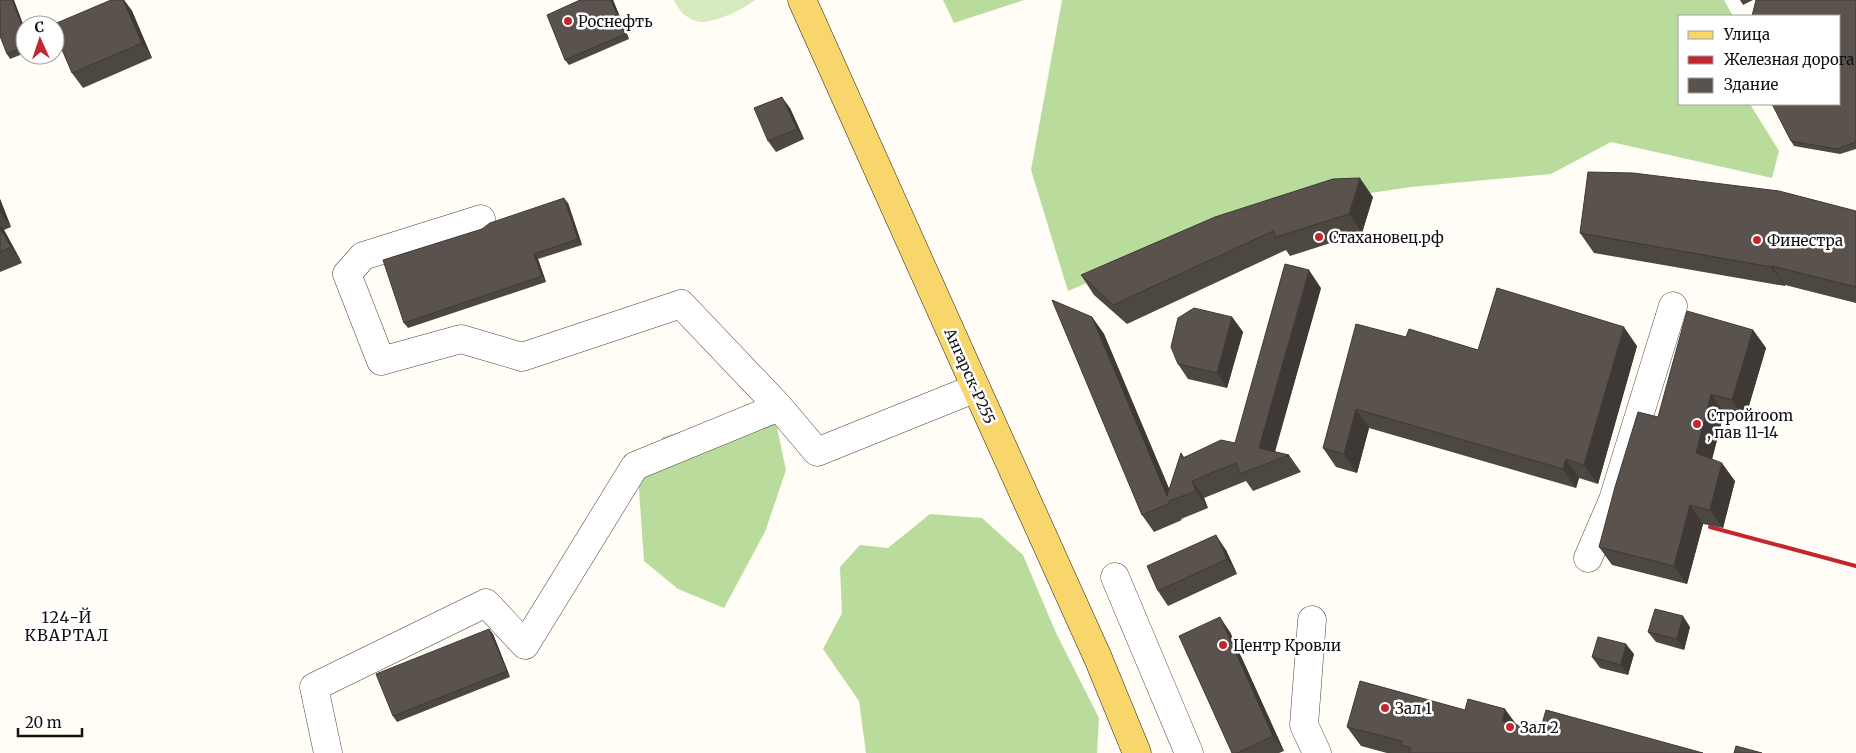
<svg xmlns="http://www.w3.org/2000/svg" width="1856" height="753" font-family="Merriweather,serif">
<rect width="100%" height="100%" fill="#fffdf5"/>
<path fill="#d5ebbd" d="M 674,0 L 755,0 C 744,9 710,26 696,21 C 686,18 678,10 674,0 Z"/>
<path fill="#b9dc9c" d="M 943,0 L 1024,0 L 954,23 Z
M 1062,0 L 1724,0 L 1733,16 L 1680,16 L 1680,104 L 1750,104 L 1779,151 L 1772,178 L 1611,142 L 1551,174 L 1411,187 L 1261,209 L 1068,291 L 1031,170 Z
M 741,415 L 776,423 L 786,470 L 765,532 L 724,608 L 678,589 L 644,561 L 638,476 L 663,437 Z
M 930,514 L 982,518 L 1023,555 L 1056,633 L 1099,718 L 1097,753 L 866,753 L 859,701 L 823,649 L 842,613 L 840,567 L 860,545 L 888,548 Z"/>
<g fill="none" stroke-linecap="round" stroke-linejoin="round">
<g stroke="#444" stroke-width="29">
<path id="minor" d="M 481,219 L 363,256 L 347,274 L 381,361 L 461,339 L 522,357 L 681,304 L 779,407
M 1588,558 L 1613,500 L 1673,306
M 1115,577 L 1189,753
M 1312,620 L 1304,725 L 1317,753
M 328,753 L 314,687 L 486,603 L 525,645 L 635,466 L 779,407 L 817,452 L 976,388"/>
</g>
<g stroke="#222" stroke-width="29">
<path id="major" d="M 802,0 L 976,388 L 1098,658 L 1137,753"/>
</g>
<use href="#minor" stroke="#fff" stroke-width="28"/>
<use href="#major" stroke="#f9d66b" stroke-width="28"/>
<path stroke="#c4262e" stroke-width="4" d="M 1710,527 L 1856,566"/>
</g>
<path fill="#4d4742" d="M 111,0 L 124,0 L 132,11 L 152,58 L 83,88 L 72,73 Z
M 580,0 L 613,0 L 629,39 L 569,65 L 565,60 Z
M 1740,0 L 1753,0 L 1743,5 Z
M 1856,0 L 1856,149 L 1840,154 L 1794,146 L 1791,141 Z
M 25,29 L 25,53 L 10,59 L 7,54 Z
M 790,108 L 804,139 L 776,152 L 768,141 Z
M 1373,197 L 1362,233 L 1290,256 L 1286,250 L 1127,324 L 1094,295 L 1081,275 Z
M 0,199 L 11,227 L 4,230 L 22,263 L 0,272 Z
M 568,203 L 582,245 L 538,259 L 546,282 L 408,328 L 404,323 L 482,229 Z
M 1856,211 L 1856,303 L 1785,285 L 1785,286 L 1594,253 L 1580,233 Z
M 1321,288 L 1275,452 L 1289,455 L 1301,472 L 1253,491 L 1246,481 L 1204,498 L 1208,508 L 1181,519 L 1182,520 L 1154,532 L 1142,515 L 1092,317 L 1104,334 L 1169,490 L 1181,453 L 1184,457 L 1235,443 Z
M 1232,317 L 1243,332 L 1227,388 L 1188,379 L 1178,364 Z
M 1753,330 L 1766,348 L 1745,419 L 1724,413 L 1712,459 L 1735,481 L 1723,528 L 1703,524 L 1687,584 L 1612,565 L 1599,547 L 1658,417 Z
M 1406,337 L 1478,350 L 1637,346 L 1598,484 L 1579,478 L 1576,488 L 1369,428 L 1357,473 L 1336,467 L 1323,448 Z
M 1226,550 L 1237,574 L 1168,606 L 1158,591 Z
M 1690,627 L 1684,650 L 1656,642 L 1648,632 Z
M 489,629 L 493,634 L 510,677 L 397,722 L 393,716 Z
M 1230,632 L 1284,751 L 1279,753 L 1232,753 Z
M 1634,654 L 1628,675 L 1600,668 L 1592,657 Z
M 1517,725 L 1540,731 L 1703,753 L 1387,753 L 1361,746 L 1347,727 Z"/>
<path fill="#3f3936" d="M 12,0 L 14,0 L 25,29 L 25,34 Z
M 123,0 L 124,0 L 132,11 L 152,58 L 142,43 Z
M 611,0 L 613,0 L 629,39 L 625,34 Z
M 782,97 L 790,108 L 804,139 L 797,129 Z
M 1360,178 L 1373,197 L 1362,233 L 1349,214 Z
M 564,198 L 568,203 L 582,245 L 578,239 Z
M 0,199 L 11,227 L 0,211 Z
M 0,225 L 4,230 L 22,263 L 11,247 L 0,228 Z
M 534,254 L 538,259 L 546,282 L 542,276 Z
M 1772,266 L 1785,285 L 1785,286 L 1771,267 Z
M 1309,270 L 1321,288 L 1272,461 L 1259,448 Z
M 1092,317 L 1104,334 L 1174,500 L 1167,496 Z
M 1232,317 L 1243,332 L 1227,388 L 1217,373 Z
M 1624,327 L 1637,346 L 1598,484 L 1584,465 Z
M 1753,330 L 1766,348 L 1745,419 L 1732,400 Z
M 1711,394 L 1724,413 L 1709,471 L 1696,453 Z
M 1356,409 L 1369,428 L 1357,473 L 1344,454 Z
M 1566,459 L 1579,478 L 1576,488 L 1563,469 Z
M 1722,463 L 1735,481 L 1723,528 L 1710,510 Z
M 1192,481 L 1204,498 L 1208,508 L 1196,491 Z
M 1690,505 L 1703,524 L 1687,584 L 1674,566 Z
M 1216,535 L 1226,550 L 1237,574 L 1227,559 Z
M 1683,616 L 1690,627 L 1684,650 L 1677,639 Z
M 1220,617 L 1230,632 L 1284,751 L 1273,736 Z
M 489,629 L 493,634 L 510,677 L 507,671 Z
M 1626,644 L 1634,654 L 1628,675 L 1621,665 Z
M 1505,709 L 1519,728 L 1502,721 Z"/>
<path fill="#5a524d" stroke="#3f3936" d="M 0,0 L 12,0 L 25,34 L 25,46 L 7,54 L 0,36 Z
M 111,0 L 123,0 L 142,43 L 72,73 L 55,33 L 55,25 L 52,25 Z
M 580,0 L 611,0 L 625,34 L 565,60 L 547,15 Z
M 1756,0 L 1856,0 L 1856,142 L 1837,149 L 1791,141 L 1772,104 L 1840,104 L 1840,16 L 1752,16 Z
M 782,97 L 797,129 L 768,141 L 754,108 Z
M 1588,172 L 1633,173 L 1779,191 L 1856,211 L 1856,287 L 1772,266 L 1771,267 L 1580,233 Z
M 1360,178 L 1349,214 L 1276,237 L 1273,231 L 1113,305 L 1081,275 L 1215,217 L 1333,179 Z
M 564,198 L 578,239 L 534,254 L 542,276 L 404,323 L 383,260 L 482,229 L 490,223 Z
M 0,228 L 11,247 L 0,252 Z
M 1285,264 L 1309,270 L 1259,448 L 1289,455 L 1240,474 L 1236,463 L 1192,481 L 1196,491 L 1169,501 L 1170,503 L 1142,515 L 1052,300 L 1092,317 L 1167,496 L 1181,453 L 1183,458 L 1221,440 L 1235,443 Z
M 1497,288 L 1624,327 L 1584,465 L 1566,459 L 1563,469 L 1356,409 L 1344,454 L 1323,448 L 1356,324 L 1406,337 L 1409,329 L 1478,350 Z
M 1194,308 L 1232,317 L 1217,373 L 1178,364 L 1171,347 L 1178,318 Z
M 1687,311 L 1753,330 L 1732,400 L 1711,394 L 1696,453 L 1722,463 L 1710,510 L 1690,505 L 1674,566 L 1599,547 L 1615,487 L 1638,412 L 1658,417 Z
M 1216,535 L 1227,559 L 1158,591 L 1147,566 Z
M 1655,609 L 1683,616 L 1677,639 L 1648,632 Z
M 1220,617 L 1273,736 L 1237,753 L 1232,753 L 1179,636 Z
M 489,629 L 507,671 L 393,716 L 376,674 Z
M 1598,637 L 1626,644 L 1621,665 L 1592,657 Z
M 1360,681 L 1465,710 L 1468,699 L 1505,709 L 1502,721 L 1540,731 L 1546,710 L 1703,753 L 1409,753 L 1411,748 L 1401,745 L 1402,741 L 1347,727 Z
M 1736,746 L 1762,753 L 1734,753 Z"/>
<g fill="#c4262e" stroke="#fff" stroke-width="2">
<circle cx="568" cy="21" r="5"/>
<circle cx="1319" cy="237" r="5"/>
<circle cx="1757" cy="240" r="5"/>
<circle cx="1697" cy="424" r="5"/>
<circle cx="1223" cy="645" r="5"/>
<circle cx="1385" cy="708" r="5"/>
<circle cx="1510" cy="727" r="5"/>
</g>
<g text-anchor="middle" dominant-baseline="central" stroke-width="5" stroke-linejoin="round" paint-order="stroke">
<g font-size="15" fill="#111" stroke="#fff" text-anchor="start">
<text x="578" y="21">Роснефть</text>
<text x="1329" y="237">Стахановец.рф</text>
<text x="1767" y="240">Финестра</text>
<text x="1707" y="415">Стройroom<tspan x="1707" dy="17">, пав 11-14</tspan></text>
<text x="1233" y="645">Центр Кровли</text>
<text x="1395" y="708">Зал 1</text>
<text x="1520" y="727">Зал 2</text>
</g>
<g font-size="15" fill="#111" stroke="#fff">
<text transform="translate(970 376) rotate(66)">Ангарск-Р255</text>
</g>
<g font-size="16" letter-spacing="1" fill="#111" stroke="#fff">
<text x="67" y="617">124-Й<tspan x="67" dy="18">КВАРТАЛ</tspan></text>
</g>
</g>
<rect x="1678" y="15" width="162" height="90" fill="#ffffff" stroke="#a0a0a0"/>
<rect x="1688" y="31" width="25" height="8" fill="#f9d66b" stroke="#a0a0a0"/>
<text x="1724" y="40" font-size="15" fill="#111111">Улица</text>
<rect x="1688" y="56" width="25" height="8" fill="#c4262e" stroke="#a0a0a0"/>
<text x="1724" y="65" font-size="15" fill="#111111">Железная дорога</text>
<rect x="1688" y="78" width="25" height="15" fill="#5a524d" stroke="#a0a0a0"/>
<text x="1724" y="90" font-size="15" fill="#111111">Здание</text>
<g transform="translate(40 40) rotate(357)"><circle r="24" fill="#ffffff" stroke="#a0a0a0"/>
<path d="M0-4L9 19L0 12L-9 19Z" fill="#c4262e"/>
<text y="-8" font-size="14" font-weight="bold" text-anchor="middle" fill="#111111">С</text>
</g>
<path d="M18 728v8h64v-8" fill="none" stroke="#111111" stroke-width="2.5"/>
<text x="25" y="728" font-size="15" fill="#111111" stroke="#ffffff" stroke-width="4" paint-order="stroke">20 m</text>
</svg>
